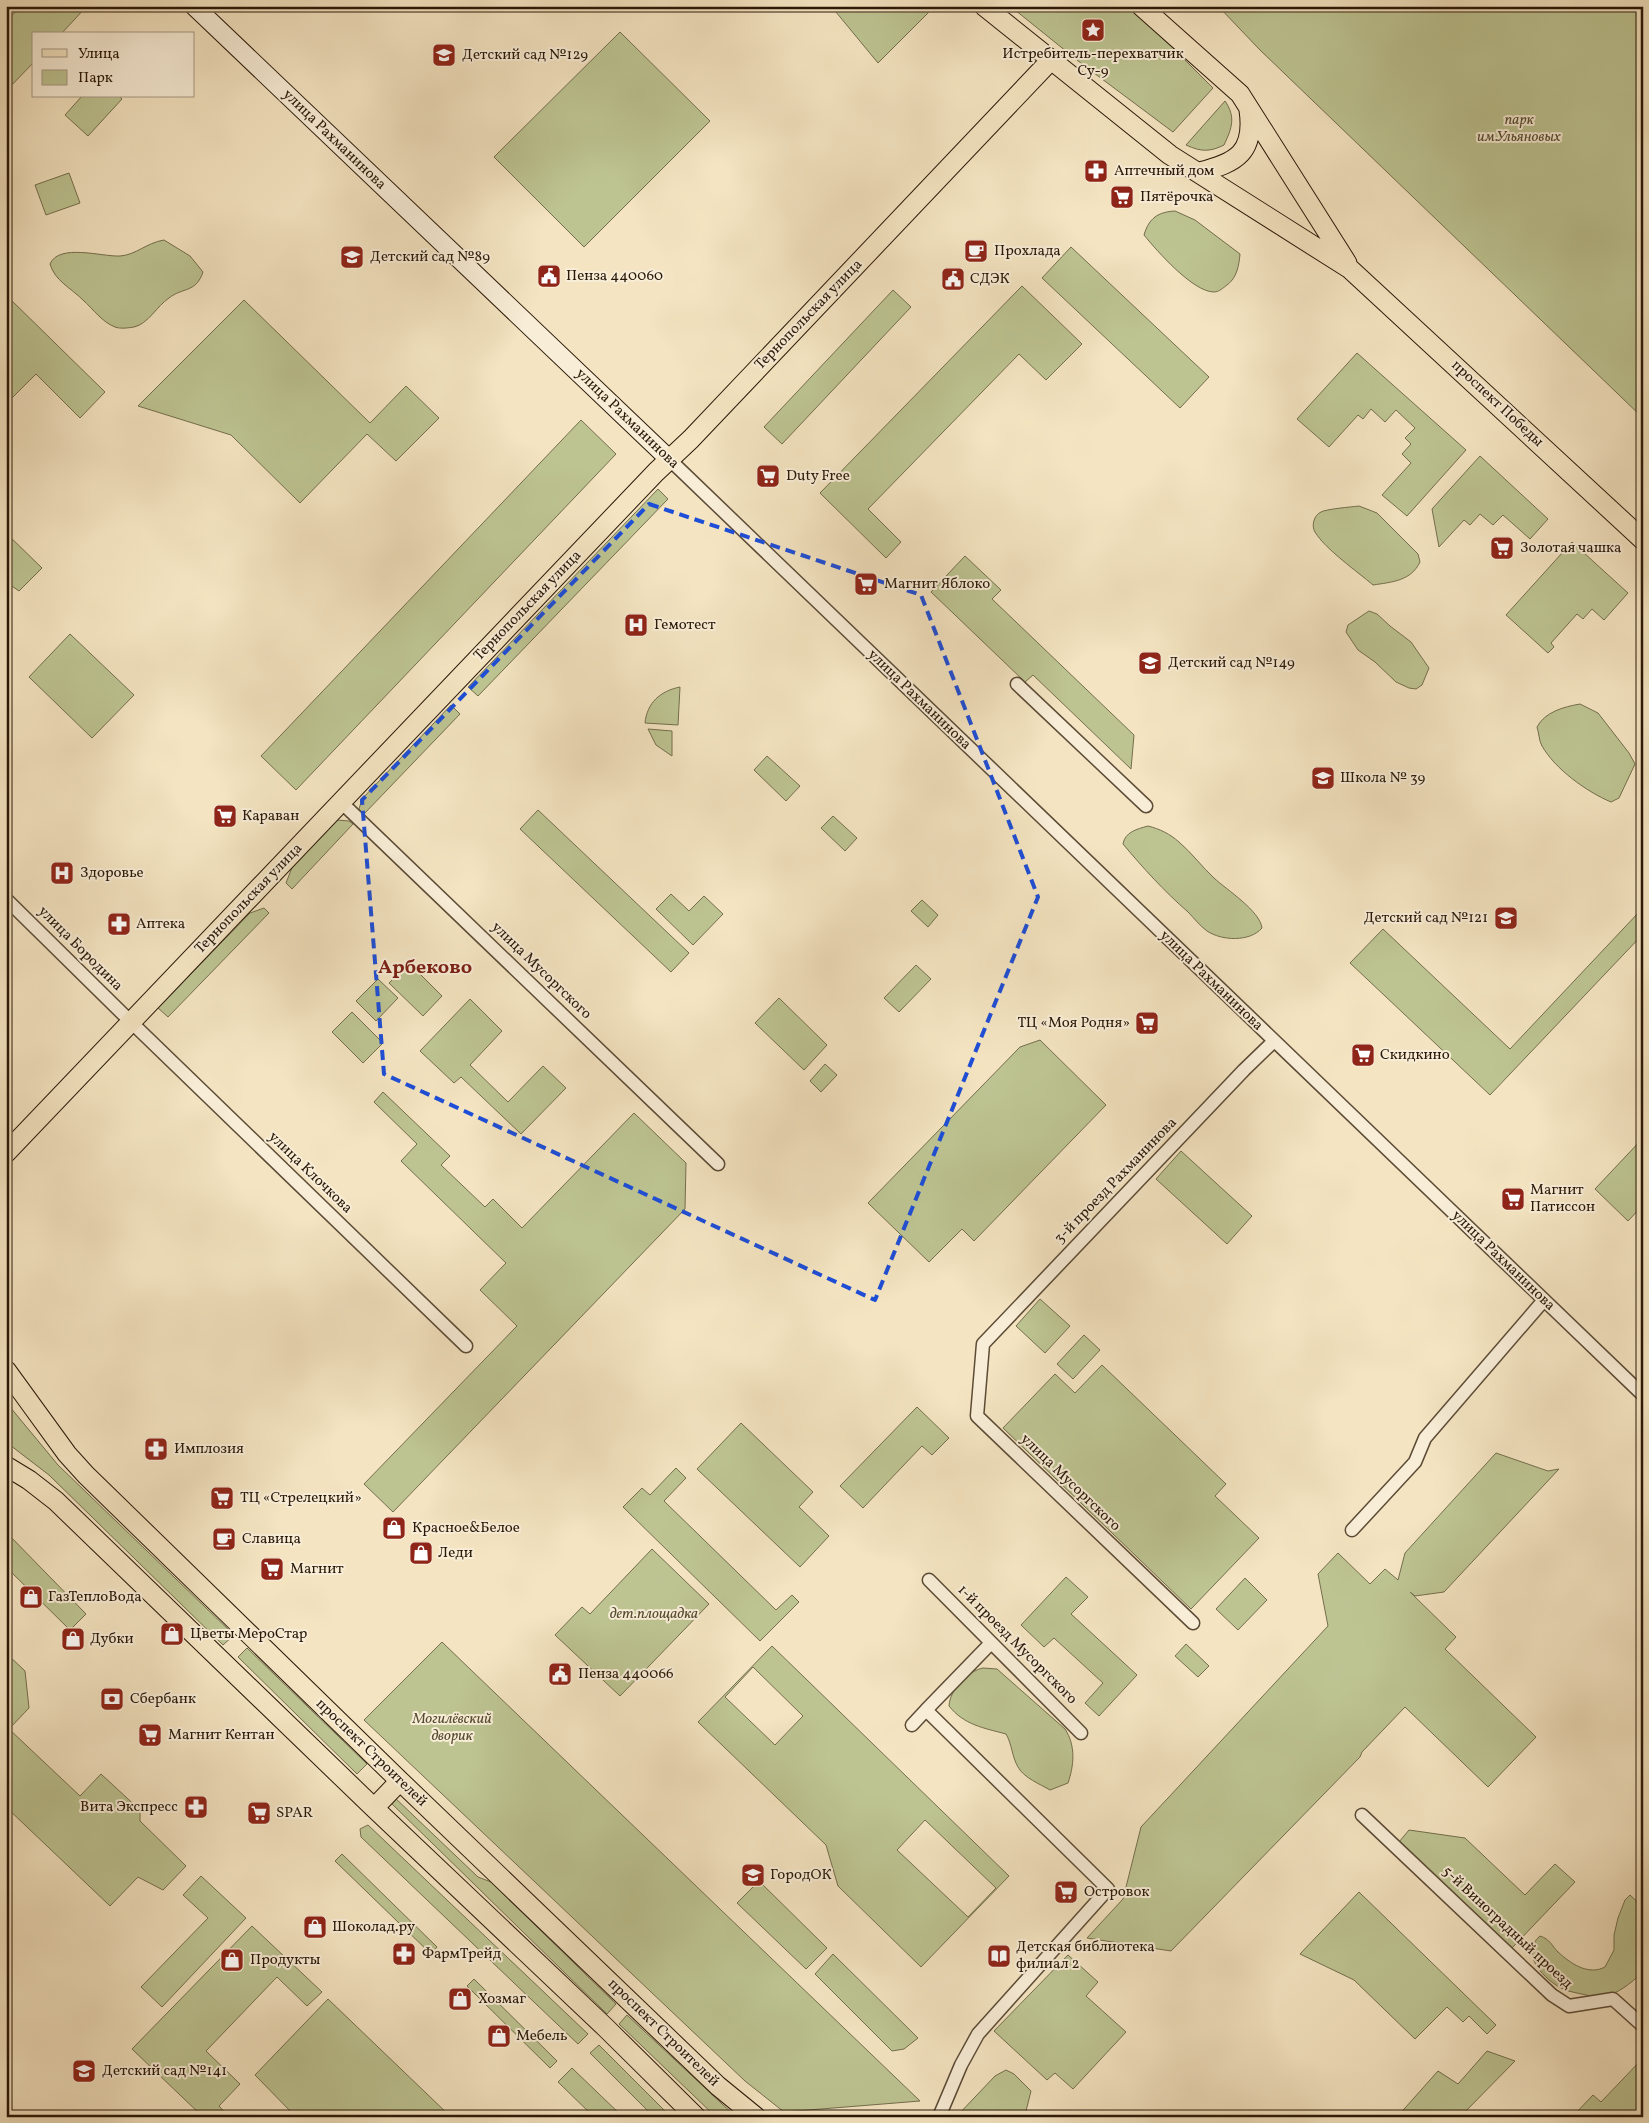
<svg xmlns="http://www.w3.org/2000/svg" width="1649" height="2123" font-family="Vollkorn,serif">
<rect width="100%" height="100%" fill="#f4e4c1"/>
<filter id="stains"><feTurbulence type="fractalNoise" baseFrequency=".004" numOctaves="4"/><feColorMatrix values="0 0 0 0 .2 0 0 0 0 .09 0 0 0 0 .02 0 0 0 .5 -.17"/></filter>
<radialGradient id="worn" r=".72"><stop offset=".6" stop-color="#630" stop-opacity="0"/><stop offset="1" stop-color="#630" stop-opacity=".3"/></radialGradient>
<path fill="#bdc492" stroke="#746e4d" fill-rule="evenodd" d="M 21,6 L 87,6 L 61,34 L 34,34 L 34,62 L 6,91 L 6,22 Z
M 831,6 L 933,6 L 934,7 L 878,63 Z
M 1010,6 L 1128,6 L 1173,48 L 1213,88 L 1173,132 L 1082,64 Z
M 1218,6 L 1643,6 L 1643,418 L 1260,50 Z
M 620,32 L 710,121 L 584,247 L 494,157 Z
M 82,96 L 119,96 L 122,99 L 88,136 L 65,115 Z
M 1225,101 C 1236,117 1232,128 1224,145 C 1210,152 1201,152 1186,145 Z
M 69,173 L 80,203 L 46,215 L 35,185 Z
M 1175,211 L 1195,220 L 1240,254 C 1239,265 1237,278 1227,285 C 1223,288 1219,292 1214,292 C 1193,292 1157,251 1144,235 C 1149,218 1158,212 1175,211 Z
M 164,240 L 190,256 L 203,272 C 196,293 183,287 169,298 C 157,306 148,324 134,327 C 128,328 120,329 115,327 C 102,322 93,309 83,300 C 71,288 55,281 50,264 C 59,243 102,257 120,256 C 136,255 146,243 164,240 Z
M 1071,247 L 1209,377 L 1180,408 L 1042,278 Z
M 1022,286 L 1082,344 L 1046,380 L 1019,354 L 868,509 L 901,542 L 886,558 L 820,493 Z
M 893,290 L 911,307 L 782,444 L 764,427 Z
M 6,295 L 105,392 L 80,418 L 36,374 L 6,404 Z
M 244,300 L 370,423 L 406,386 L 439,418 L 396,461 L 367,434 L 300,503 L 231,435 L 138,406 Z
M 1357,353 L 1466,450 L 1407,516 L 1382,495 L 1411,463 L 1402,454 L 1411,444 L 1405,438 L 1415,428 L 1396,410 L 1385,422 L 1371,409 L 1363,419 L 1358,415 L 1329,447 L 1297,419 Z
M 581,420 L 616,454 L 296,790 L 261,756 Z
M 1480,456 L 1548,519 L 1530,539 L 1503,515 L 1493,525 L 1480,514 L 1470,525 L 1464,520 L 1439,547 L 1432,509 Z
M 658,489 L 668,499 L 478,696 L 468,687 Z
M 1359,506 L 1377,513 L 1418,554 L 1420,562 C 1411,581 1392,582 1373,585 C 1358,572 1325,549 1315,532 C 1311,526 1314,515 1321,512 C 1326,509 1351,507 1359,506 Z
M 6,533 L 42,568 L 19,591 L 6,582 Z
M 1572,542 L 1628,593 L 1604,620 L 1592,609 L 1583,619 L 1577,614 L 1551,643 L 1554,647 L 1548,653 L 1506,615 Z
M 965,556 L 1001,590 L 992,599 L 1134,735 L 1131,769 L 1033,675 L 1025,682 L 931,592 Z
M 1369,611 L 1377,614 L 1390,626 L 1411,642 L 1429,668 L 1422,685 L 1416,689 L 1409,688 L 1396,682 L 1375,662 L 1358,650 L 1346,632 L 1348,625 Z
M 70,634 L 134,695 L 92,738 L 29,677 Z
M 680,687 L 678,725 L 645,723 C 647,703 660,691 680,687 Z
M 1580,704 L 1598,713 L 1629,753 L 1635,764 L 1619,798 L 1611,802 C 1587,792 1555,769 1542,746 C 1539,741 1539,733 1537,727 C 1545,712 1563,707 1580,704 Z
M 451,705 L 460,714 L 364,814 L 359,809 L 362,799 Z
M 648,729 L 672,731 L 672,756 L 656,745 Z
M 767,756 L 800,786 L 786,801 L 754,770 Z
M 538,810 L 689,953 L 671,972 L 520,829 Z
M 833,816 L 857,838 L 845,851 L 821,828 Z
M 337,820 L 349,821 L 353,824 L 292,889 L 286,883 L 293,865 Z
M 1148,826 C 1160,829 1170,834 1179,842 C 1192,853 1202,867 1214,878 C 1227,890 1260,911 1262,928 C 1250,942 1222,941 1207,931 C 1200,926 1194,918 1188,912 C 1164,891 1143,868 1123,844 C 1125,832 1137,829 1148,826 Z
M 671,894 L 689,911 L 704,896 L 723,914 L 693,945 L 656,909 Z
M 922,900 L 938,915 L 928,927 L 911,911 Z
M 264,908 L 269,913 L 168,1017 L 158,1008 L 250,913 Z
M 1640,911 L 1643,914 L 1643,934 L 1490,1095 L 1350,963 L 1383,929 L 1510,1049 Z
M 409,963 L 442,996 L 423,1016 L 389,983 Z
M 916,965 L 931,979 L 899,1012 L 884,998 Z
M 378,979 L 398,998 L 376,1021 L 356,1001 Z
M 779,998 L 827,1045 L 804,1070 L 755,1023 Z
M 470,999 L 502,1031 L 470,1065 L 508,1102 L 543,1066 L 566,1088 L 521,1134 L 461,1077 L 454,1083 L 420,1051 Z
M 352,1012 L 383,1043 L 363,1063 L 332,1032 Z
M 1040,1040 L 1106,1105 L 974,1241 L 962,1229 L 929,1262 L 868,1203 L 1020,1047 Z
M 825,1064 L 837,1075 L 821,1092 L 810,1081 Z
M 383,1092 L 450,1156 L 441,1165 L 485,1207 L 493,1199 L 522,1228 L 634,1113 L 686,1163 L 685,1209 L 393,1512 L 364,1484 L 517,1326 L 480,1290 L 506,1263 L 401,1161 L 417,1144 L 374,1102 Z
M 1643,1138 L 1643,1205 L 1628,1221 L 1595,1189 Z
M 1181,1151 L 1252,1216 L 1227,1244 L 1156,1179 Z
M 1040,1299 L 1070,1326 L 1045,1353 L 1016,1326 Z
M 1084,1335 L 1100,1350 L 1073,1379 L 1057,1364 Z
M 1102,1365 L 1226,1484 L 1215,1496 L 1259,1538 L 1191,1609 L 1003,1428 L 1055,1374 L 1075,1393 Z
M 10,1407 L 58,1465 L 234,1635 L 223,1645 L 49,1475 L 6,1442 L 6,1410 Z
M 917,1407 L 949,1438 L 932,1455 L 922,1446 L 863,1508 L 840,1486 Z
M 741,1423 L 813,1492 L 799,1507 L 829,1536 L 800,1567 L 697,1469 Z
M 1496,1453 L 1548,1471 L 1559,1469 L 1444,1592 L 1415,1596 L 1410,1592 L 1456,1637 L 1445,1649 L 1536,1737 L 1488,1787 L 1405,1707 L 1362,1752 L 1360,1757 L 1171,1951 L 1087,1938 L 1123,1899 L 1141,1827 L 1328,1626 L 1318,1574 L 1338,1553 L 1370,1584 L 1385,1569 L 1398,1580 L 1405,1553 Z
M 676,1468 L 686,1478 L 664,1501 L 776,1610 L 792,1595 L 799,1602 L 760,1641 L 623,1507 L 642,1488 L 650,1495 Z
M 6,1532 L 86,1614 L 70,1630 L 6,1567 Z
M 652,1549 L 709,1604 L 620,1696 L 555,1635 L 582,1607 L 590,1614 Z
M 1066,1577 L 1088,1597 L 1071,1614 L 1137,1675 L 1099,1716 L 1085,1703 L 1103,1683 L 1054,1638 L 1044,1647 L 1021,1625 Z
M 1245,1578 L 1267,1600 L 1238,1630 L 1216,1609 Z
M 442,1642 L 470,1669 L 920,2101 L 784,2112 L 745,2081 L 364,1720 Z
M 1186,1644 L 1209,1666 L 1198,1677 L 1175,1656 Z
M 772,1646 L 1009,1876 L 921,1967 L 838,1886 L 826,1845 L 698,1722 ZM 753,1667 L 803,1716 L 775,1745 L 725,1697 ZM 925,1820 L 996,1888 L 968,1917 L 897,1850 Z
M 247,1648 L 367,1764 L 357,1774 L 238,1657 Z
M 6,1653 L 25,1671 L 29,1708 L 9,1729 L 80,1796 L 101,1774 L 140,1810 L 140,1821 L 186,1866 L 163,1890 L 138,1877 L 110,1906 L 6,1807 Z
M 983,1668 L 997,1669 L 1065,1729 C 1076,1746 1074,1765 1068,1783 L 1050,1790 C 1040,1784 1024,1778 1018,1767 C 1012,1757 1012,1744 1006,1734 C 984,1728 964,1725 949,1706 C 950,1689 968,1671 983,1668 Z
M 393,1796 L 478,1877 L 491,1882 L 616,2004 L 607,2014 L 389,1801 Z
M 368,1825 L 588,2034 L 578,2044 L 361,1837 L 360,1829 Z
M 1409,1830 L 1465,1838 L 1525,1895 L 1555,1864 L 1575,1882 L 1511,1949 L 1399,1842 Z
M 342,1854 L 437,1947 L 431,1954 L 335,1861 Z
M 201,1876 L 246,1918 L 162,2007 L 141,1987 L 208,1918 L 183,1895 Z
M 759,1881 L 827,1948 L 806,1969 L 737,1903 Z
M 1359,1892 L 1496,2025 L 1487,2034 L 1469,2016 L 1463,2022 L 1447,2007 L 1415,2039 L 1354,1980 L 1300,1954 Z
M 1630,1895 L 1643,1907 L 1643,1972 C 1631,1983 1617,1995 1601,1997 C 1596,1998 1590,1996 1586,1995 C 1578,1993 1570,1992 1563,1989 C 1546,1981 1518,1954 1540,1936 C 1550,1939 1552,1946 1558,1952 C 1570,1963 1588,1976 1605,1967 L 1614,1950 L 1614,1935 L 1618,1918 L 1625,1900 Z
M 252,1926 L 322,1992 L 307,2006 L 277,1977 L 206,2051 L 240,2084 L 219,2106 L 229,2117 L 203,2117 L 132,2049 Z
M 833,1954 L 918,2038 L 904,2049 L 892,2051 L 815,1974 Z
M 1068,1955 L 1098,1982 L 1086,1996 L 1126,2032 L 1073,2089 L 1055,2073 L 1047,2080 L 994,2031 Z
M 474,1979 L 557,2061 L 550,2068 L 467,1986 Z
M 328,1999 L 451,2117 L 296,2117 L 255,2075 Z
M 627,2015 L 736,2117 L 716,2117 L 619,2024 Z
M 599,2045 L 671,2117 L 654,2117 L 590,2053 Z
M 1487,2051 L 1515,2061 L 1460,2117 L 1397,2117 L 1438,2071 L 1458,2084 Z
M 1643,2058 L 1643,2117 L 1572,2117 L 1593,2095 L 1601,2102 Z
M 572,2068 L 623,2117 L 594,2117 L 558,2082 Z
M 1006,2070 L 1014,2074 L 1031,2091 L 1026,2111 L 1021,2117 L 956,2117 L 995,2076 Z"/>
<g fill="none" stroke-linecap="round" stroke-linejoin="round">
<g stroke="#5c4b36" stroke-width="15">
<path id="minor" d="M 669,459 L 1643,1395
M 1017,684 L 1146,806
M 341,802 L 718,1164
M 6,899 L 131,1022 L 466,1346
M 1352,1530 L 1415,1462 L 1425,1438 L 1544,1300
M 929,1580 L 1081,1733
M 1193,1623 L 977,1416 L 983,1344 L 1244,1070 L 1274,1041
M 926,1710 L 991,1643
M 912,1725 L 926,1710 L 1108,1889 L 978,2034 L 961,2065 L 939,2117
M 1362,1815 L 1552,1995 L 1569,2006 L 1613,1999 L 1643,2026"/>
</g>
<g stroke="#2a1808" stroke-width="20">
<path id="secondary" d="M 194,6 L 669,459"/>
</g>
<g stroke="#2a1808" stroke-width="21">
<path id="primary" d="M 984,6 L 1170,155 L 1350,269 L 1643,540
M 1141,6 L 1240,94 L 1347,263
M 1199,172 C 1237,163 1255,152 1249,110
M 6,1153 L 656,472 L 691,439 L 1051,60
M 6,1370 L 67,1454 L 86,1475 L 400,1781 L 718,2086 L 756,2117
M 6,1466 L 29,1480 L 56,1501 L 374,1808 L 606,2028 L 696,2117
M 374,1808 L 400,1781"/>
</g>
<use href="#minor" stroke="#f8edd7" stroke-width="12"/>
<use href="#secondary" stroke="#f8edd7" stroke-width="18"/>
<use href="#primary" stroke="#f4e4c1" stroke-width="19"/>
</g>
<path fill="none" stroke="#1d4ed8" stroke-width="4" stroke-dasharray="10 6" stroke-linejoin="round" d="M 649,504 L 921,595 L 1038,897 L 875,1300 L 384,1074 L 362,800 Z"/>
<defs>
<g id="sight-square" transform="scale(1.25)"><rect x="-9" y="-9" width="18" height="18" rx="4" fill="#8f2418" stroke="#f8edd7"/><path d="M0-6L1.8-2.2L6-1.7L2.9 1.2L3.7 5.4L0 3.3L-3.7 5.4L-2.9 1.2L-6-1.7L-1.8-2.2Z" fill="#fff"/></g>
<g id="school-square" transform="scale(1.25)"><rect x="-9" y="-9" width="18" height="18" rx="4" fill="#8f2418" stroke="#f8edd7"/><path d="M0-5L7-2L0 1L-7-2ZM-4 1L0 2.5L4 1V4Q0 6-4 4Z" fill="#fff"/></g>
<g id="pharmacy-square" transform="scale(1.25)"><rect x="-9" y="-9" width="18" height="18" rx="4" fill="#8f2418" stroke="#f8edd7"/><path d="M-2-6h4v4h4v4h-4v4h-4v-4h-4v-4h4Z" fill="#fff"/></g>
<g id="supermarket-square" transform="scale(1.25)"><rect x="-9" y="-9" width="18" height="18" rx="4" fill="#8f2418" stroke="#f8edd7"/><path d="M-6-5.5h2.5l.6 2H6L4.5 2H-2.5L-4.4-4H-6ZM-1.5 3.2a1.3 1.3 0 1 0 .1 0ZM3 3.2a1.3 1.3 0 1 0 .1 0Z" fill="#fff"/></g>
<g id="cafe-square" transform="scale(1.25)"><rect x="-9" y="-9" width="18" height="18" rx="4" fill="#8f2418" stroke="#f8edd7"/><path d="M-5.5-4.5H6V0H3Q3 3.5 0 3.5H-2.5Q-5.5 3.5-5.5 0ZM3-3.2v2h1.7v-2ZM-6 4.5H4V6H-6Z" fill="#fff"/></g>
<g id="civic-square" transform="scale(1.25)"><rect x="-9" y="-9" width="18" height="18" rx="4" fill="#8f2418" stroke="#f8edd7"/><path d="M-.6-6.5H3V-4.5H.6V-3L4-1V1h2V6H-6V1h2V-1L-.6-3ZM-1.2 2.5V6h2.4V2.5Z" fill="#fff"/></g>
<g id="hospital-square" transform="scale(1.25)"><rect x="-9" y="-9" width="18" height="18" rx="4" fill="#8f2418" stroke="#f8edd7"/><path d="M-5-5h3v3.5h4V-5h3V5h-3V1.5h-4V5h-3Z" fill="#fff"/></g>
<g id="shop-square" transform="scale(1.25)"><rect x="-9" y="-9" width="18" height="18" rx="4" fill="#8f2418" stroke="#f8edd7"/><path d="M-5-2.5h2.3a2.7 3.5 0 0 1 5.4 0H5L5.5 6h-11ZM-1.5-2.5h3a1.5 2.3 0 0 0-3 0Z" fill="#fff"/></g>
<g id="bank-square" transform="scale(1.25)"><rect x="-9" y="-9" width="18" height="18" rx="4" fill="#8f2418" stroke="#f8edd7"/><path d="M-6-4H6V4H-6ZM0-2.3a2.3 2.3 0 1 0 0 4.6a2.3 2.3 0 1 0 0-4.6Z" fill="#fff"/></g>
<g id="library-square" transform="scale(1.25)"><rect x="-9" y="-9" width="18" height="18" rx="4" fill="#8f2418" stroke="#f8edd7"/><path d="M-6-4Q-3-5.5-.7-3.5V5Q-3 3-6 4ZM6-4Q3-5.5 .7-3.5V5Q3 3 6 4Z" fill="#fff"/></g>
</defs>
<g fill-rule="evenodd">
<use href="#sight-square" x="1093" y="30"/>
<use href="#school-square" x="444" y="55"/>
<use href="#pharmacy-square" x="1096" y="171"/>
<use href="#supermarket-square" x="1122" y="197"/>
<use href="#cafe-square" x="976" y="251"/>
<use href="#school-square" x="352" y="257"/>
<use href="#civic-square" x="549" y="276"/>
<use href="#civic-square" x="953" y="279"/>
<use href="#supermarket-square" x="768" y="476"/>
<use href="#supermarket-square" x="1502" y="548"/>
<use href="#supermarket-square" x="866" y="584"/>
<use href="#hospital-square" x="636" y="625"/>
<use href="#school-square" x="1150" y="663"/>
<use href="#school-square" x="1323" y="778"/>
<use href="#supermarket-square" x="225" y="816"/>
<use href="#hospital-square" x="62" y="873"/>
<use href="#school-square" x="1506" y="918"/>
<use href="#pharmacy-square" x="119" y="924"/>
<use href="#supermarket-square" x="1147" y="1023"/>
<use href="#supermarket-square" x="1363" y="1055"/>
<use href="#supermarket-square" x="1513" y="1199"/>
<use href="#pharmacy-square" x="156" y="1449"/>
<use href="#supermarket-square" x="222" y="1498"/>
<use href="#shop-square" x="394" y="1528"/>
<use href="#cafe-square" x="224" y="1539"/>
<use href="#shop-square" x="421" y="1553"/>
<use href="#supermarket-square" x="272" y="1569"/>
<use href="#shop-square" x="31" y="1597"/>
<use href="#shop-square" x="172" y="1634"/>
<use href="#shop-square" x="73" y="1639"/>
<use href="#civic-square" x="560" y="1674"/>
<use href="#bank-square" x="112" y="1699"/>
<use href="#supermarket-square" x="150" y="1735"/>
<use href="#pharmacy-square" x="196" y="1807"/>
<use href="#supermarket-square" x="259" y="1813"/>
<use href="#school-square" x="753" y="1875"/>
<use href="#supermarket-square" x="1066" y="1892"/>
<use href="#shop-square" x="315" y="1927"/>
<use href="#pharmacy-square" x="404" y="1954"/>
<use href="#library-square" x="999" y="1956"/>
<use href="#shop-square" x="232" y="1960"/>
<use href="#shop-square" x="460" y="1999"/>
<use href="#shop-square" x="499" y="2036"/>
<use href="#school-square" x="84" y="2071"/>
</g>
<g text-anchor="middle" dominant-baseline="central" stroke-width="4" stroke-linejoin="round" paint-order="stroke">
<g font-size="15" fill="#2a1808" stroke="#f8edd7" text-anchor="start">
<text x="1093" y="54" text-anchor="middle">Истребитель-перехватчик<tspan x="1093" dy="17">Су-9</tspan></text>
<text x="462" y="55">Детский сад №129</text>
<text x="1114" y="171">Аптечный дом</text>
<text x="1140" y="197">Пятёрочка</text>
<text x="994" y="251">Прохлада</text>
<text x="370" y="257">Детский сад №89</text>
<text x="566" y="276">Пенза 440060</text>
<text x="970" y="279">СДЭК</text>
<text x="786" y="476">Duty Free</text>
<text x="1520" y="548">Золотая чашка</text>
<text x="884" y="584">Магнит Яблоко</text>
<text x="654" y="625">Гемотест</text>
<text x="1168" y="663">Детский сад №149</text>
<text x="1340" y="778">Школа № 39</text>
<text x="242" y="816">Караван</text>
<text x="80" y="873">Здоровье</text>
<text x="1488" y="918" text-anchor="end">Детский сад №121</text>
<text x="136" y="924">Аптека</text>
<text x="1130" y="1023" text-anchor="end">ТЦ «Моя Родня»</text>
<text x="1380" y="1055">Скидкино</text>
<text x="1530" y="1190">Магнит<tspan x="1530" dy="17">Патиссон</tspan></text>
<text x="174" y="1449">Имплозия</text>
<text x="240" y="1498">ТЦ «Стрелецкий»</text>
<text x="412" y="1528">Красное&amp;Белое</text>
<text x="242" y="1539">Славица</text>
<text x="438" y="1553">Леди</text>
<text x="290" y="1569">Магнит</text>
<text x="48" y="1597">ГазТеплоВода</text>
<text x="190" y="1634">Цветы МероСтар</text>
<text x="90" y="1639">Дубки</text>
<text x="578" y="1674">Пенза 440066</text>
<text x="130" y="1699">Сбербанк</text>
<text x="168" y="1735">Магнит Кентан</text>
<text x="178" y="1807" text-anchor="end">Вита Экспресс</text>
<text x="276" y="1813">SPAR</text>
<text x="770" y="1875">ГородОК</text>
<text x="1084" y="1892">Островок</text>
<text x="332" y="1927">Шоколад.ру</text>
<text x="1016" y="1947">Детская библиотека<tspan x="1016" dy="17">филиал 2</tspan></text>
<text x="422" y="1954">ФармТрейд</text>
<text x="250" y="1960">Продукты</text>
<text x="478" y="1999">Хозмаг</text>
<text x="516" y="2036">Мебель</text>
<text x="102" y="2071">Детский сад №141</text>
</g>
<g font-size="15" font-style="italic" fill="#564c31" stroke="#f8edd7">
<text x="1519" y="120">парк<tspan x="1519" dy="17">им.Ульяновых</tspan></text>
<text x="654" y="1614">дет.площадка</text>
<text x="452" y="1719">Могилёвский<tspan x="452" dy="17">дворик</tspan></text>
</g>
<g font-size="15" fill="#2a1808" stroke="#f8edd7">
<text transform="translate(334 140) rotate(44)">улица Рахманинова</text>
<text transform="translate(809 315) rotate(-46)">Тернопольская улица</text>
<text transform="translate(1497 404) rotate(43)">проспект Победы</text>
<text transform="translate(627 419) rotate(44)">улица Рахманинова</text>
<text transform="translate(528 606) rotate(-46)">Тернопольская улица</text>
<text transform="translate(919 700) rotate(44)">улица Рахманинова</text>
<text transform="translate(249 899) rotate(-46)">Тернопольская улица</text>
<text transform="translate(80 949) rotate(45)">улица Бородина</text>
<text transform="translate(541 971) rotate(44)">улица Мусоргского</text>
<text transform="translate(1211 981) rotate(44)">улица Рахманинова</text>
<text transform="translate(310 1173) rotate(44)">улица Клочкова</text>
<text transform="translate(1116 1181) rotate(-46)">3-й проезд Рахманинова</text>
<text transform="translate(1503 1261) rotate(44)">улица Рахманинова</text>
<text transform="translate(1070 1483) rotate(44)">улица Мусоргского</text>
<text transform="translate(1017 1645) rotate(45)">1-й проезд Мусоргского</text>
<text transform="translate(371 1753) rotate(44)">проспект Строителей</text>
<text transform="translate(1507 1928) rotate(43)">5-й Виноградный проезд</text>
<text transform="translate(663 2033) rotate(44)">проспект Строителей</text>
</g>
<g font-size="20" font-weight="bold" fill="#7a1f14" stroke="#f8edd7">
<text x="425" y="968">Арбеково</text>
</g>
</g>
<rect width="1649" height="2123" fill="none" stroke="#f4e4c1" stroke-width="25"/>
<rect x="8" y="8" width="1634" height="2108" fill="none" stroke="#2a1808" stroke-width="2.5"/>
<rect x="12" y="12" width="1624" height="2098" fill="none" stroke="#2a1808"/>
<rect x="32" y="32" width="162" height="65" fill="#f8edd7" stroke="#a69884"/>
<rect x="42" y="49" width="25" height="8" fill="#f4e4c1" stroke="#a69884"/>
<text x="78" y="58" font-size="15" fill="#2a1808">Улица</text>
<rect x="42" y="70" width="25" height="15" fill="#bdc492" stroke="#a69884"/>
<text x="78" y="82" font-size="15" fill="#2a1808">Парк</text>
<rect width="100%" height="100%" filter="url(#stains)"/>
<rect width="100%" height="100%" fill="url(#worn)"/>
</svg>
